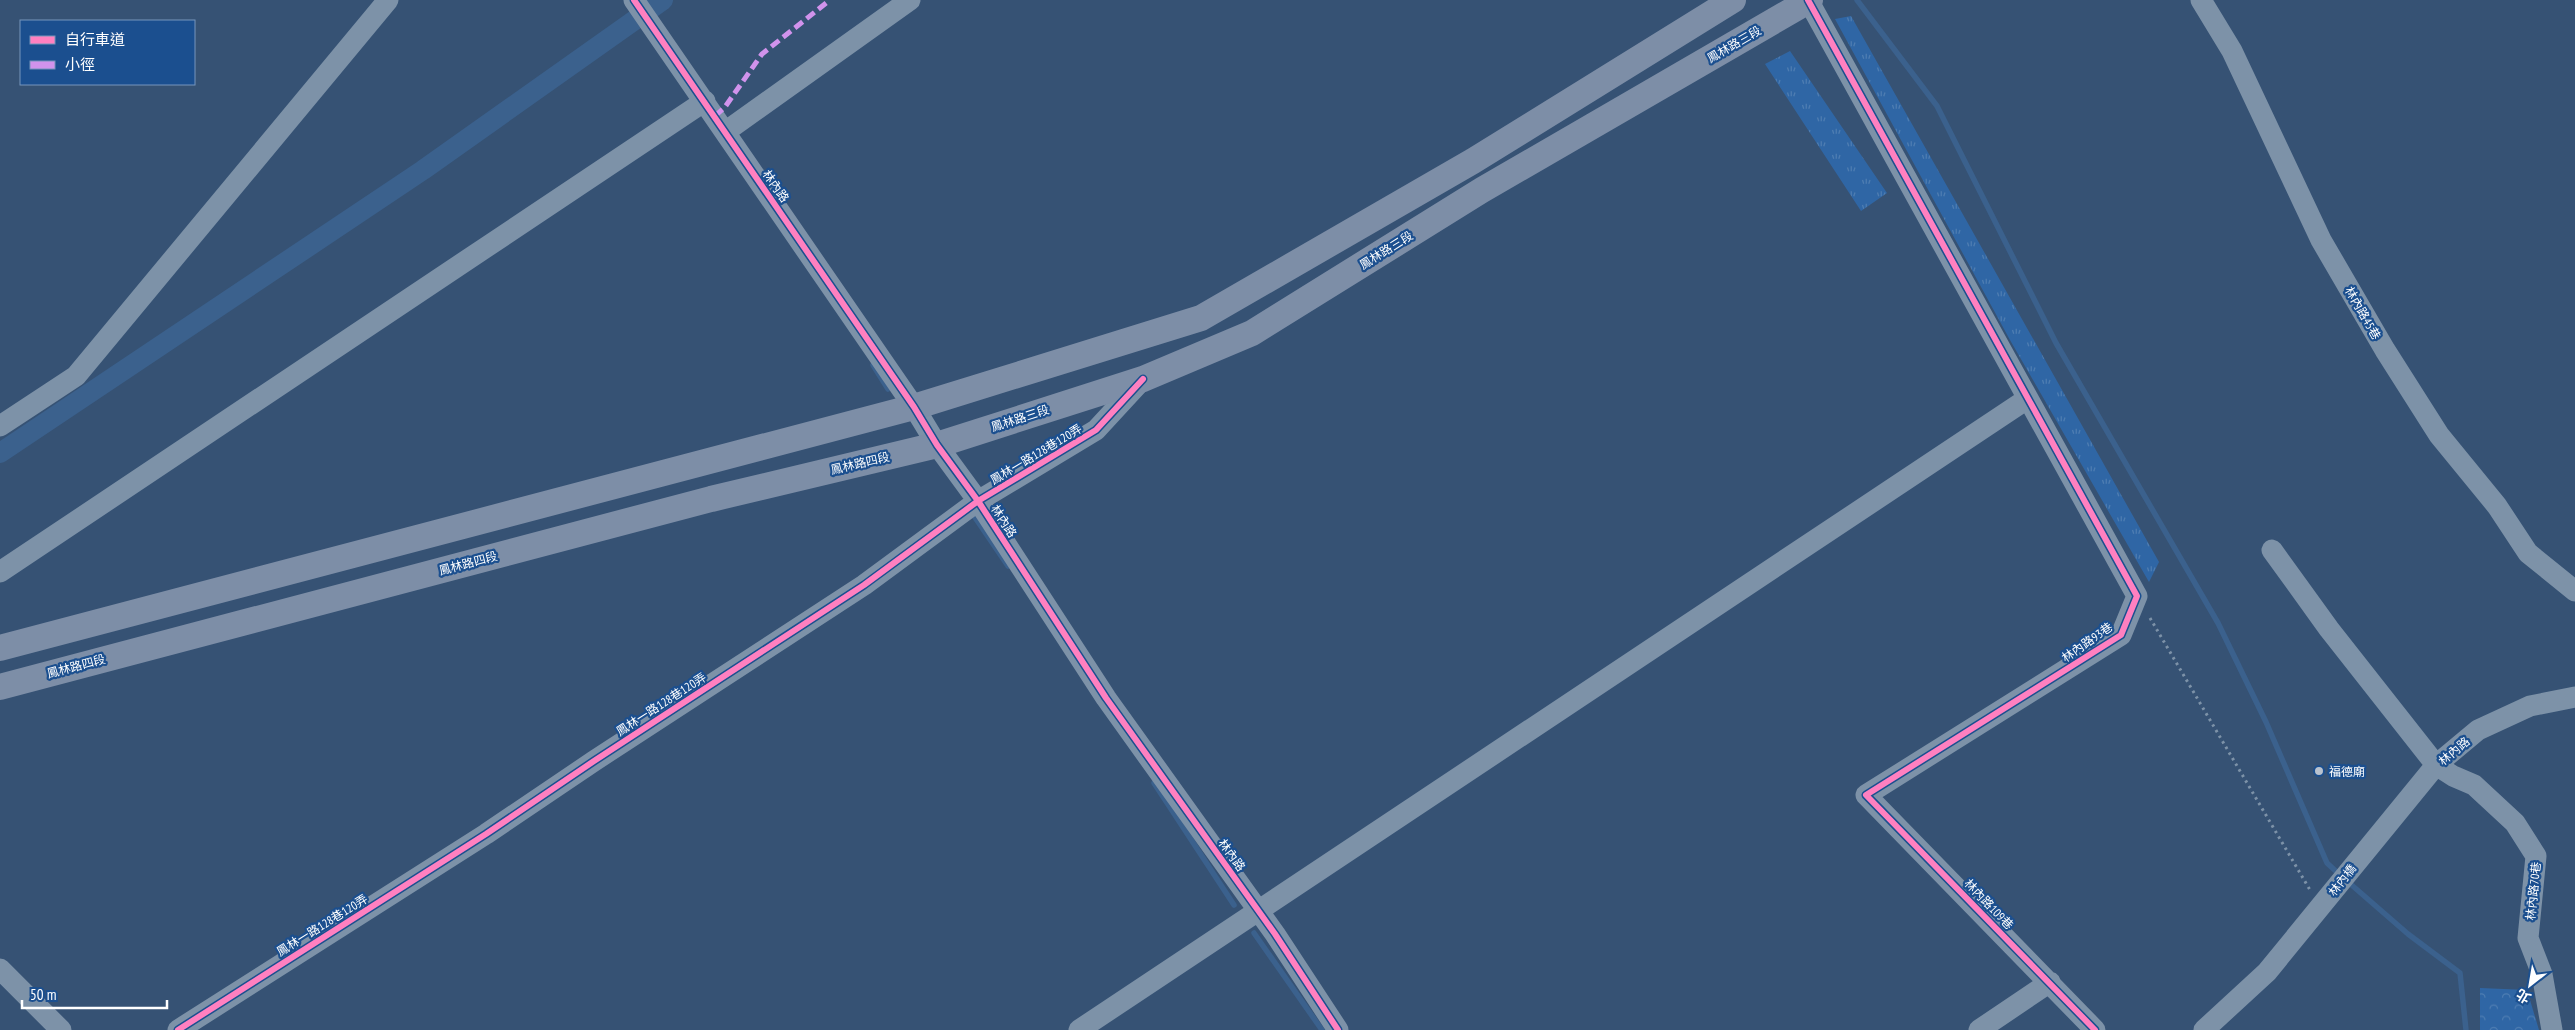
<svg xmlns="http://www.w3.org/2000/svg" width="2575" height="1030" font-family="'PT Sans Narrow','Noto Sans TC',sans-serif">
<defs>
<pattern id="grass-tufts" width="24" height="20" patternUnits="userSpaceOnUse" patternTransform="scale(1.25)"><rect width="24" height="20" fill="#2f66a5"/><path d="M3 7l-1-3M5 7V3M7 7l1-3M15 17l-1-3M17 17v-4M19 17l1-3" fill="none" stroke="#4e7db2"/></pattern>
<pattern id="forest-crowns" width="20" height="18" patternUnits="userSpaceOnUse" patternTransform="scale(1.25)"><rect width="20" height="18" fill="#2f66a5"/><path d="M2 6a3 3 0 1 1 6 0M12 15a3 3 0 1 1 6 0" fill="none" stroke="#4e7db2"/></pattern>
</defs>
<rect width="100%" height="100%" fill="#365274"/>
<path fill="url(#grass-tufts)" d="M 1851,16 L 2159,562 L 2149,582 L 2010,340 L 1835,19 Z
M 1790,51 L 1887,193 L 1861,211 L 1765,64 Z"/>
<path fill="url(#forest-crowns)" d="M 2480,988 L 2527,990 L 2539,1030 L 2480,1030 Z"/>
<g fill="none" stroke-linecap="round" stroke-linejoin="round">
<path stroke="#3b618d" stroke-width="5.5" d="M 1857,0 L 1937,106 L 2056,343 L 2218,623 L 2266,722 L 2327,863 L 2340,875
M 873,365 L 888,389
M 974,516 L 1008,566
M 1154,783 L 1234,905
M 2347,881 L 2408,934 L 2460,973 L 2466,1030
M 1254,933 L 1322,1030"/>
<path stroke="#3b618d" stroke-width="20" d="M 0,453 L 423,170 L 663,0"/>
<path stroke="#7d92a8" stroke-width="3" stroke-dasharray="2.5 4" stroke-linecap="butt" d="M 2150,618 L 2310,890"/>
<path stroke="#7d92a8" stroke-width="21" d="M 634,0 L 914,407 L 937,445 L 978,501 L 1106,698 L 1275,934 L 1338,1030
M 1808,0 L 2137,596 L 2121,635 L 1866,795 L 2095,1030
M 2201,0 L 2232,51 L 2321,240 L 2385,350 L 2439,435 L 2497,506 L 2528,553 L 2575,591
M 725,132 L 910,0
M 0,426 L 76,376 L 388,0
M 2272,550 L 2329,629 L 2436,765 L 2453,776 L 2474,785 L 2515,823 L 2536,856 L 2528,938 L 2542,974 L 2552,1030
M 0,572 L 705,101
M 0,969 L 61,1030
M 178,1030 L 486,834 L 594,761 L 864,585 L 978,501 L 1096,430 L 1143,379
M 1079,1030 L 2027,399
M 1979,1030 L 2050,982
M 2204,1030 L 2267,972 L 2436,765 L 2478,730 L 2530,706 L 2575,697"/>
<path stroke="#7d8ea7" stroke-width="26" d="M 0,648 L 914,407 L 1201,318 L 1473,161 L 1733,0
M 0,687 L 711,499 L 937,445 L 1143,379 L 1252,333 L 1482,190 L 1810,0"/>
<path stroke="#d193ec" stroke-width="5" stroke-dasharray="10 5" stroke-linecap="butt" d="M 715,116 L 725,107 L 762,54 L 830,0"/>
<g stroke="#1b4f8f" stroke-width="9">
<path id="cycleway" d="M 634,0 L 914,407 L 937,445 L 978,501 L 1106,698 L 1275,934 L 1338,1030
M 1808,0 L 2137,596 L 2121,635 L 1866,795 L 2095,1030
M 178,1030 L 486,834 L 594,761 L 864,585 L 978,501 L 1096,430 L 1143,379"/>
</g>
<use href="#cycleway" stroke="#ff80c0" stroke-width="6"/>
</g>
<circle fill="#b9c2ce" stroke="#1b4f8f" stroke-width="2" cx="2319" cy="771" r="5"/>
<g text-anchor="middle" dominant-baseline="central" stroke-width="4.5" stroke-linejoin="round" paint-order="stroke">
<g font-size="12" fill="#fff" stroke="#1b4f8f">
<text transform="translate(1734 44) rotate(-30)">鳳林路三段</text>
<text transform="translate(776 186) rotate(55)">林內路</text>
<text transform="translate(1386 250) rotate(-32)">鳳林路三段</text>
<text transform="translate(2363 313) rotate(60)">林內路45巷</text>
<text transform="translate(1020 418) rotate(-18)">鳳林路三段</text>
<text transform="translate(1036 454) rotate(-31)">鳳林一路128巷120弄</text>
<text transform="translate(860 463) rotate(-13)">鳳林路四段</text>
<text transform="translate(1004 521) rotate(57)">林內路</text>
<text transform="translate(468 563) rotate(-15)">鳳林路四段</text>
<text transform="translate(2087 642) rotate(-35)">林內路93巷</text>
<text transform="translate(76 666) rotate(-15)">鳳林路四段</text>
<text transform="translate(661 704) rotate(-33)">鳳林一路128巷120弄</text>
<text transform="translate(2454 751) rotate(-40)">林內路</text>
<text transform="translate(1232 855) rotate(54)">林內路</text>
<text transform="translate(2342 880) rotate(-52)">林內橋</text>
<text transform="translate(2533 891) rotate(-84)">林內路70巷</text>
<text transform="translate(1989 904) rotate(46)">林內路109巷</text>
<text transform="translate(322 925) rotate(-32)">鳳林一路128巷120弄</text>
</g>
<g font-size="12" fill="#fff" stroke="#1b4f8f" text-anchor="start">
<text x="2329" y="771">福德廟</text>
</g>
</g>
<rect x="20" y="20" width="175" height="65" fill="#1b4f8f" stroke="#7695bc"/>
<rect x="30" y="36" width="25" height="8" fill="#ff80c0" stroke="#7695bc"/>
<text x="65" y="45" font-size="15" fill="#ffffff">自行車道</text>
<rect x="30" y="61" width="25" height="8" fill="#d193ec" stroke="#7695bc"/>
<text x="65" y="70" font-size="15" fill="#ffffff">小徑</text>
<g transform="translate(2530 985) rotate(211)" stroke="#1b4f8f" stroke-width="4" paint-order="stroke">
<path d="M0-4L9 19L0 12L-9 19Z" fill="#ffffff"/>
<text y="-8" font-size="14" font-weight="bold" text-anchor="middle" fill="#ffffff">北</text>
</g>
<path d="M22 1000v8h145v-8" fill="none" stroke="#ffffff" stroke-width="2.5"/>
<text x="30" y="1000" font-size="15" fill="#ffffff" stroke="#1b4f8f" stroke-width="4" paint-order="stroke">50 m</text>
</svg>
